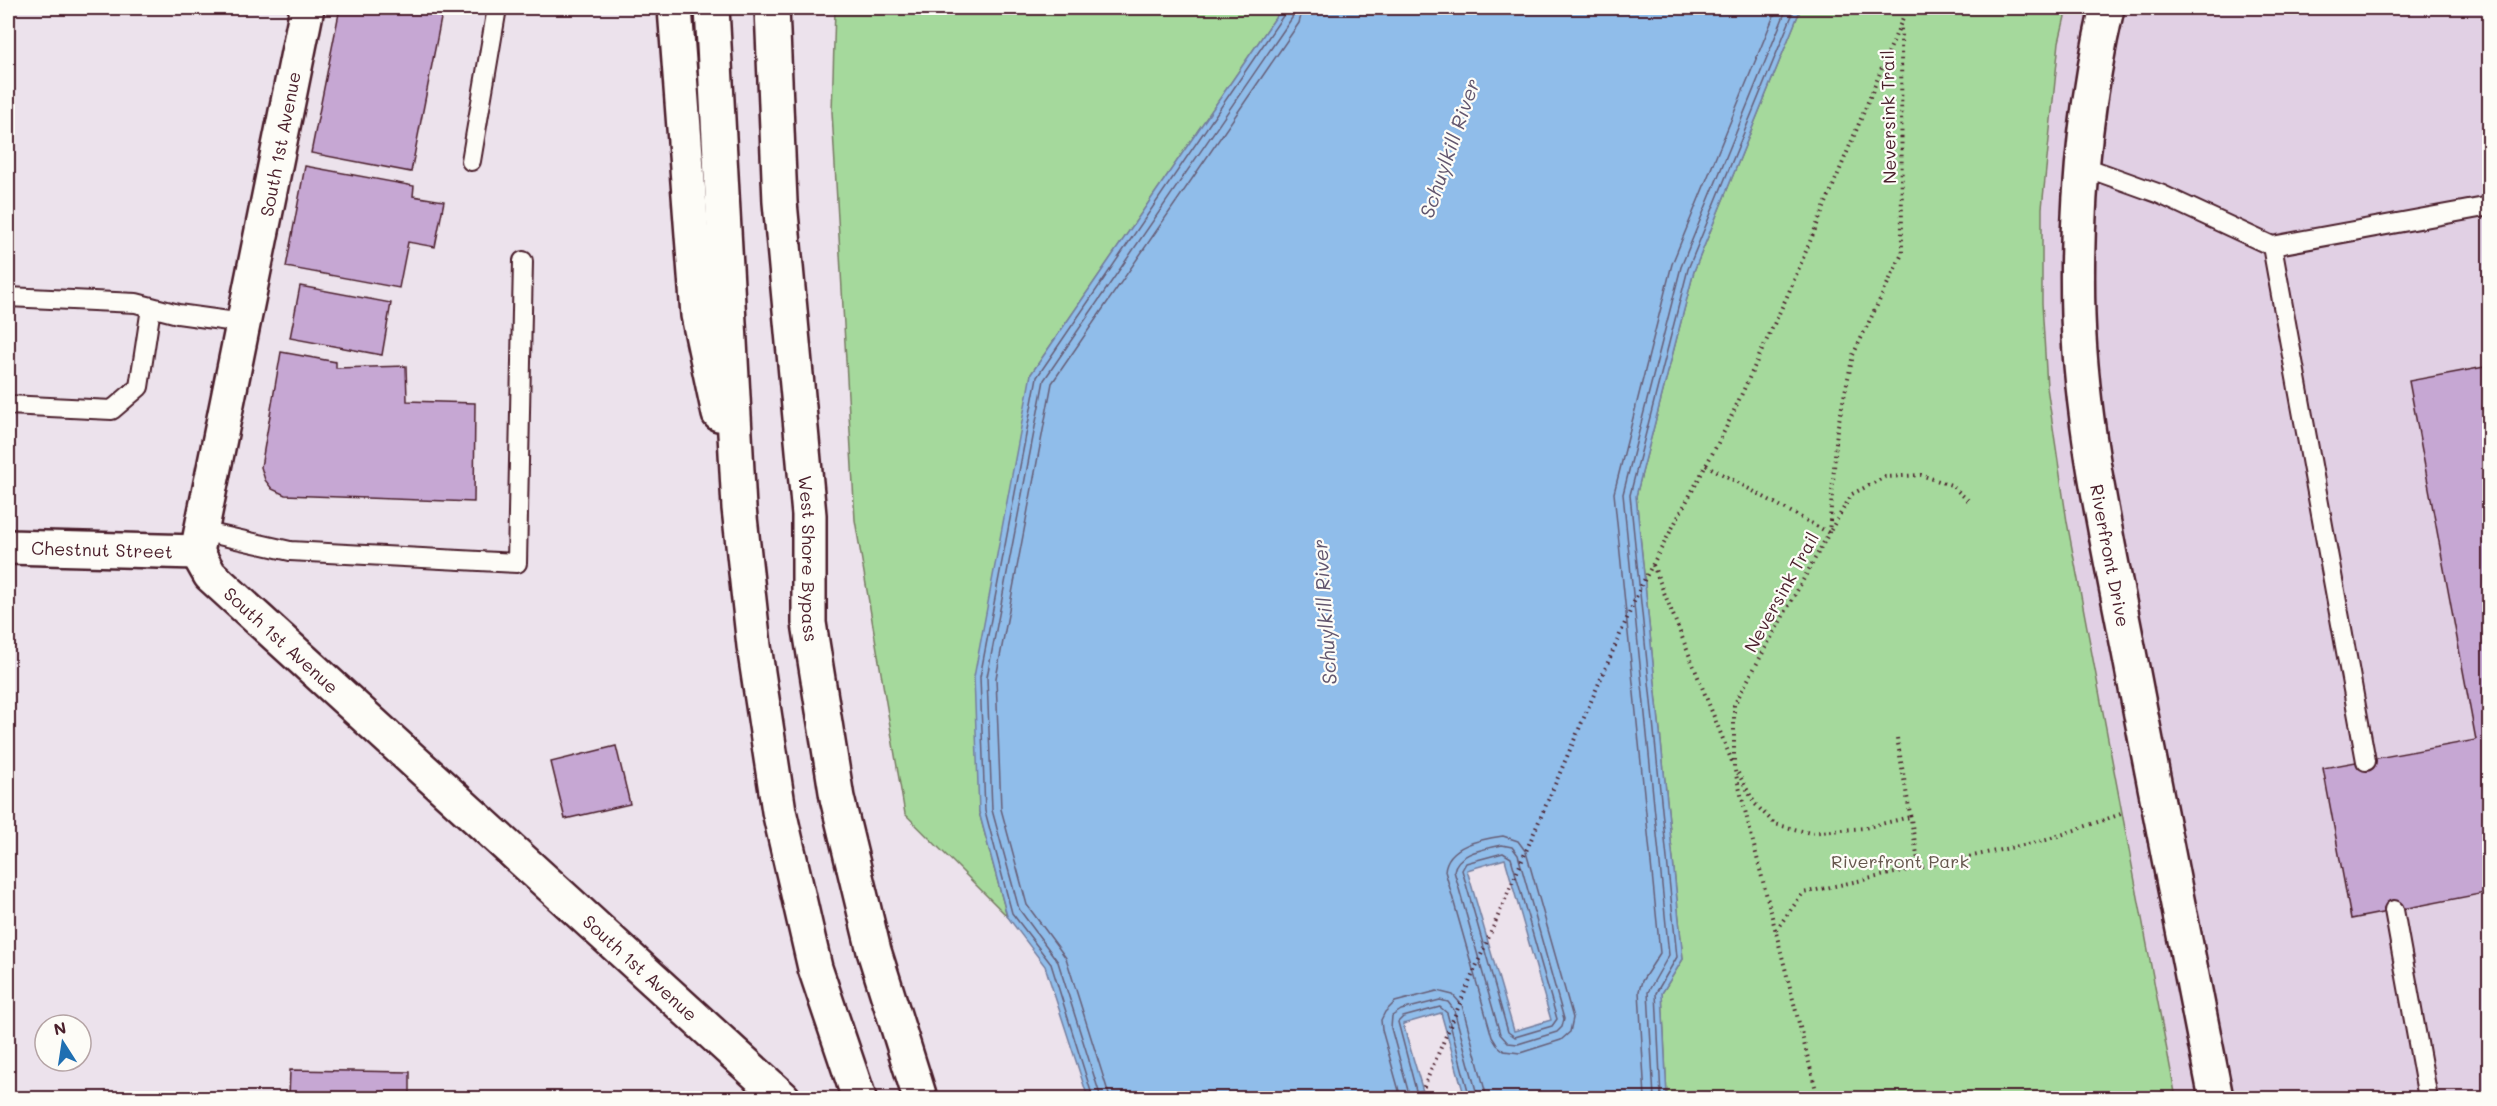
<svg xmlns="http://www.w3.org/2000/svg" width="2497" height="1106" font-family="Mali,sans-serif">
<rect width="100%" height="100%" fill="#ece2ec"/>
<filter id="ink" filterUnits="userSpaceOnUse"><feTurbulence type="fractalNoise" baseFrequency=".0167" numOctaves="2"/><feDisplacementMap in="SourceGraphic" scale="12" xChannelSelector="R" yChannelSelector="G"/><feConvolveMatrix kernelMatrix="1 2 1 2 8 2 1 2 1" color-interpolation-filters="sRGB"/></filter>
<g filter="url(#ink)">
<path fill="#e1d0e4" d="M 2067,8 L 2489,8 L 2489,1098 L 2176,1098 L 2067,522 L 2047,387 L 2042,303 L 2042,208 L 2059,42 Z"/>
<path fill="#a5d99c" stroke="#787c64" stroke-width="1.5" d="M 835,8 L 1282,8 L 1031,374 L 979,812 L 1007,916 L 905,814 L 855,520 L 832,112 Z
M 1801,8 L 2067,8 L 2059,42 L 2042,208 L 2042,303 L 2047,387 L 2067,522 L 2176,1098 L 1667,1098 L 1662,993 L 1683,959 L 1636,496 L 1694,271 Z"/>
<path fill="#90bdea" stroke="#747e9e" stroke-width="1.5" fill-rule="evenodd" d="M 1282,8 L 1801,8 L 1694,271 L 1636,496 L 1683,959 L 1662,993 L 1667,1098 L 1465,1098 L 1441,1013 L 1403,1024 L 1425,1098 L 1088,1098 L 1045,966 L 1007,916 L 979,812 L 974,677 L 1031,374 ZM 1505,859 L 1551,1020 L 1514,1031 L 1467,870 Z"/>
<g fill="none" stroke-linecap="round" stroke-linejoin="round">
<path stroke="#665e77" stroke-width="1.5" d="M 1503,836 L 1518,841 L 1526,852 L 1573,1018 L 1570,1032 L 1561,1040 L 1520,1053 L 1504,1051 L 1497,1045 L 1492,1037 L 1445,871 C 1447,845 1482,839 1503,836 Z
M 1502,845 L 1512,847 L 1518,855 L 1564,1019 L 1562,1027 L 1557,1032 L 1518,1044 L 1508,1043 L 1500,1034 L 1454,871 C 1457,852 1486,849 1502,845 Z
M 1503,853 L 1511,858 L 1557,1019 L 1552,1026 L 1515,1037 L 1508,1032 L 1462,870 L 1466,863 Z
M 1093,1098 L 1051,964 L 1012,913 L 985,811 L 980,677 L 1037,377 L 1285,13 L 1287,8
M 1101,1098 L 1058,962 L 1019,909 L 992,810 L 987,677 L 1044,380 L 1292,18 L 1294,8
M 1110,1098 L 1066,958 L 1027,905 L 1001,809 L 996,678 L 1052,383 L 1299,23 L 1303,8
M 1401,1098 L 1382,1030 L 1381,1020 L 1385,1012 L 1395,1002 L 1437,991 L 1453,995 L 1462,1005 L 1487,1098
M 1410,1098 L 1391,1028 L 1392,1016 L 1401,1010 L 1440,1000 L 1448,1002 L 1454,1010 L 1478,1098
M 1418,1098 L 1398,1022 L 1403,1017 L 1440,1007 L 1447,1013 L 1470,1098
M 1645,1098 L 1639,991 L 1642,981 L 1660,953 L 1614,493 L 1672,264 L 1777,8
M 1654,1098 L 1648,992 L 1669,955 L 1623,494 L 1681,267 L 1787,8
M 1661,1098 L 1656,993 L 1677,957 L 1630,495 L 1688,269 L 1795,8"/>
</g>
<path fill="#c6a7d3" stroke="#4a1f2b" stroke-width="1.5" d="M 340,8 L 443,8 L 411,172 L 311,153 Z
M 305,166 L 414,186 L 413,196 L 444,201 L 435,247 L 408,242 L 399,288 L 286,267 Z
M 300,286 L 391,303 L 382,355 L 290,338 Z
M 281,352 L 336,362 L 336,368 L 406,366 L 407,401 L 475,403 L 474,502 L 285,495 L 272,489 L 265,480 L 261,467 Z
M 2490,366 L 2490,892 L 2351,919 L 2323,768 L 2476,740 L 2409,381 Z
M 616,746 L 630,804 L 565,819 L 551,762 Z
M 290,1070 L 410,1072 L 410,1098 L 289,1098 Z"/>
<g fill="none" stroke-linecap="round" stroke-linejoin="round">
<g stroke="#4a1f2b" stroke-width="22">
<path id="service" d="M 471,161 L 497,8
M 2082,166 L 2160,194 L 2272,246 L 2490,206
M 2272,246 L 2366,761
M 8,297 L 136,303 L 178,314 L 243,323
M 8,405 L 112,410 L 139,387 L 151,308
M 201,531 L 290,551 L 517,563 L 523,261
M 2394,910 L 2428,1098"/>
</g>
<g stroke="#4a1f2b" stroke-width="38">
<g id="minor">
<path id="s1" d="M 307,8 L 197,552 L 210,575 L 783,1098"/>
<path id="s2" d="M 2107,8 C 2084,109 2075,212 2078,316 C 2082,435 2111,556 2133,673 C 2160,815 2188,957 2216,1098"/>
<path id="s3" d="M 8,547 L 197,552"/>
</g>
</g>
<g stroke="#4a1f2b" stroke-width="38">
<g id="motorway">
<path d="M 675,8 L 698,315 L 719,414"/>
<path d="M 712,8 L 739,508 L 754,646 L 779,811 L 815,968 L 859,1098"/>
<path id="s4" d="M 772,8 L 780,202 L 809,515 L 809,623 L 837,798 L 874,951 L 920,1098"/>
</g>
</g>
<path stroke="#4a1f2b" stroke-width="4" stroke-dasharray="1.5 4.5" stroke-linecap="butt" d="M 1706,465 L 1829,533 L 1852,494 L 1885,477 L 1921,475 L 1951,485 L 1971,503
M 1653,565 L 1733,764
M 1897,738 L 1919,866
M 1738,773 L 1755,804 L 1775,824 L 1810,833 L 1864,828 L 1910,817
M 1776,930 L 1803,893 L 2046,840 L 2121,814
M 1419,1098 L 1641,586 L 1725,430 L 1789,292 L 1907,8
M 1818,1098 L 1734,767 L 1734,705 L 1829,533 L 1837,430 L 1853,355 L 1902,254 L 1901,26"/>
<use href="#service" stroke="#fdfcf7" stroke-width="18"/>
<use href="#minor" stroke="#fdfcf7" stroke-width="33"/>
<use href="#motorway" stroke="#fdfcf7" stroke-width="33"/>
</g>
</g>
<g text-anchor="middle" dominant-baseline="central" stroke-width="4.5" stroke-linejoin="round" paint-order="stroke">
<g font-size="18" fill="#4a1f2b" stroke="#fdfcf7">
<text transform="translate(1888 117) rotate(-91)">Neversink Trail</text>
<text transform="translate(280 144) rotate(-79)">South 1st Avenue</text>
<text stroke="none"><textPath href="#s3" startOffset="94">Chestnut Street</textPath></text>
<text stroke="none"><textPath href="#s2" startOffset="552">Riverfront Drive</textPath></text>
<text stroke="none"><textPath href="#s4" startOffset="552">West Shore Bypass</textPath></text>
<text transform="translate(1781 592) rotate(-61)">Neversink Trail</text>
<text stroke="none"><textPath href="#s1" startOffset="678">South 1st Avenue</textPath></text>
<text stroke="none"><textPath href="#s1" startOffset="1164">South 1st Avenue</textPath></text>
</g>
<g font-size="18" fill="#65574d" stroke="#fdfcf7">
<text x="1900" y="861">Riverfront Park</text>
</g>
<g font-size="20" font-style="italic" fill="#62566e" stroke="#fdfcf7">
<text transform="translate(1449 148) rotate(-71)">Schuylkill River</text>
<text transform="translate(1324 612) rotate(-94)">Schuylkill River</text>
</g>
</g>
<rect width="2497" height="1106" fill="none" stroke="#fdfcf7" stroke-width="30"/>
<rect x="15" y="15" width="2467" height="1076" fill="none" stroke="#4a1f2b" stroke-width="2" filter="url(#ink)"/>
<g transform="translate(63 1043) rotate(348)"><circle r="28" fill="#fdfcf7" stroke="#b5a4a5" stroke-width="1.5"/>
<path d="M0-4.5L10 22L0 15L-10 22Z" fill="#1f6fb2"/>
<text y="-9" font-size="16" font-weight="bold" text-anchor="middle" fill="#4a1f2b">N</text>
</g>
</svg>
